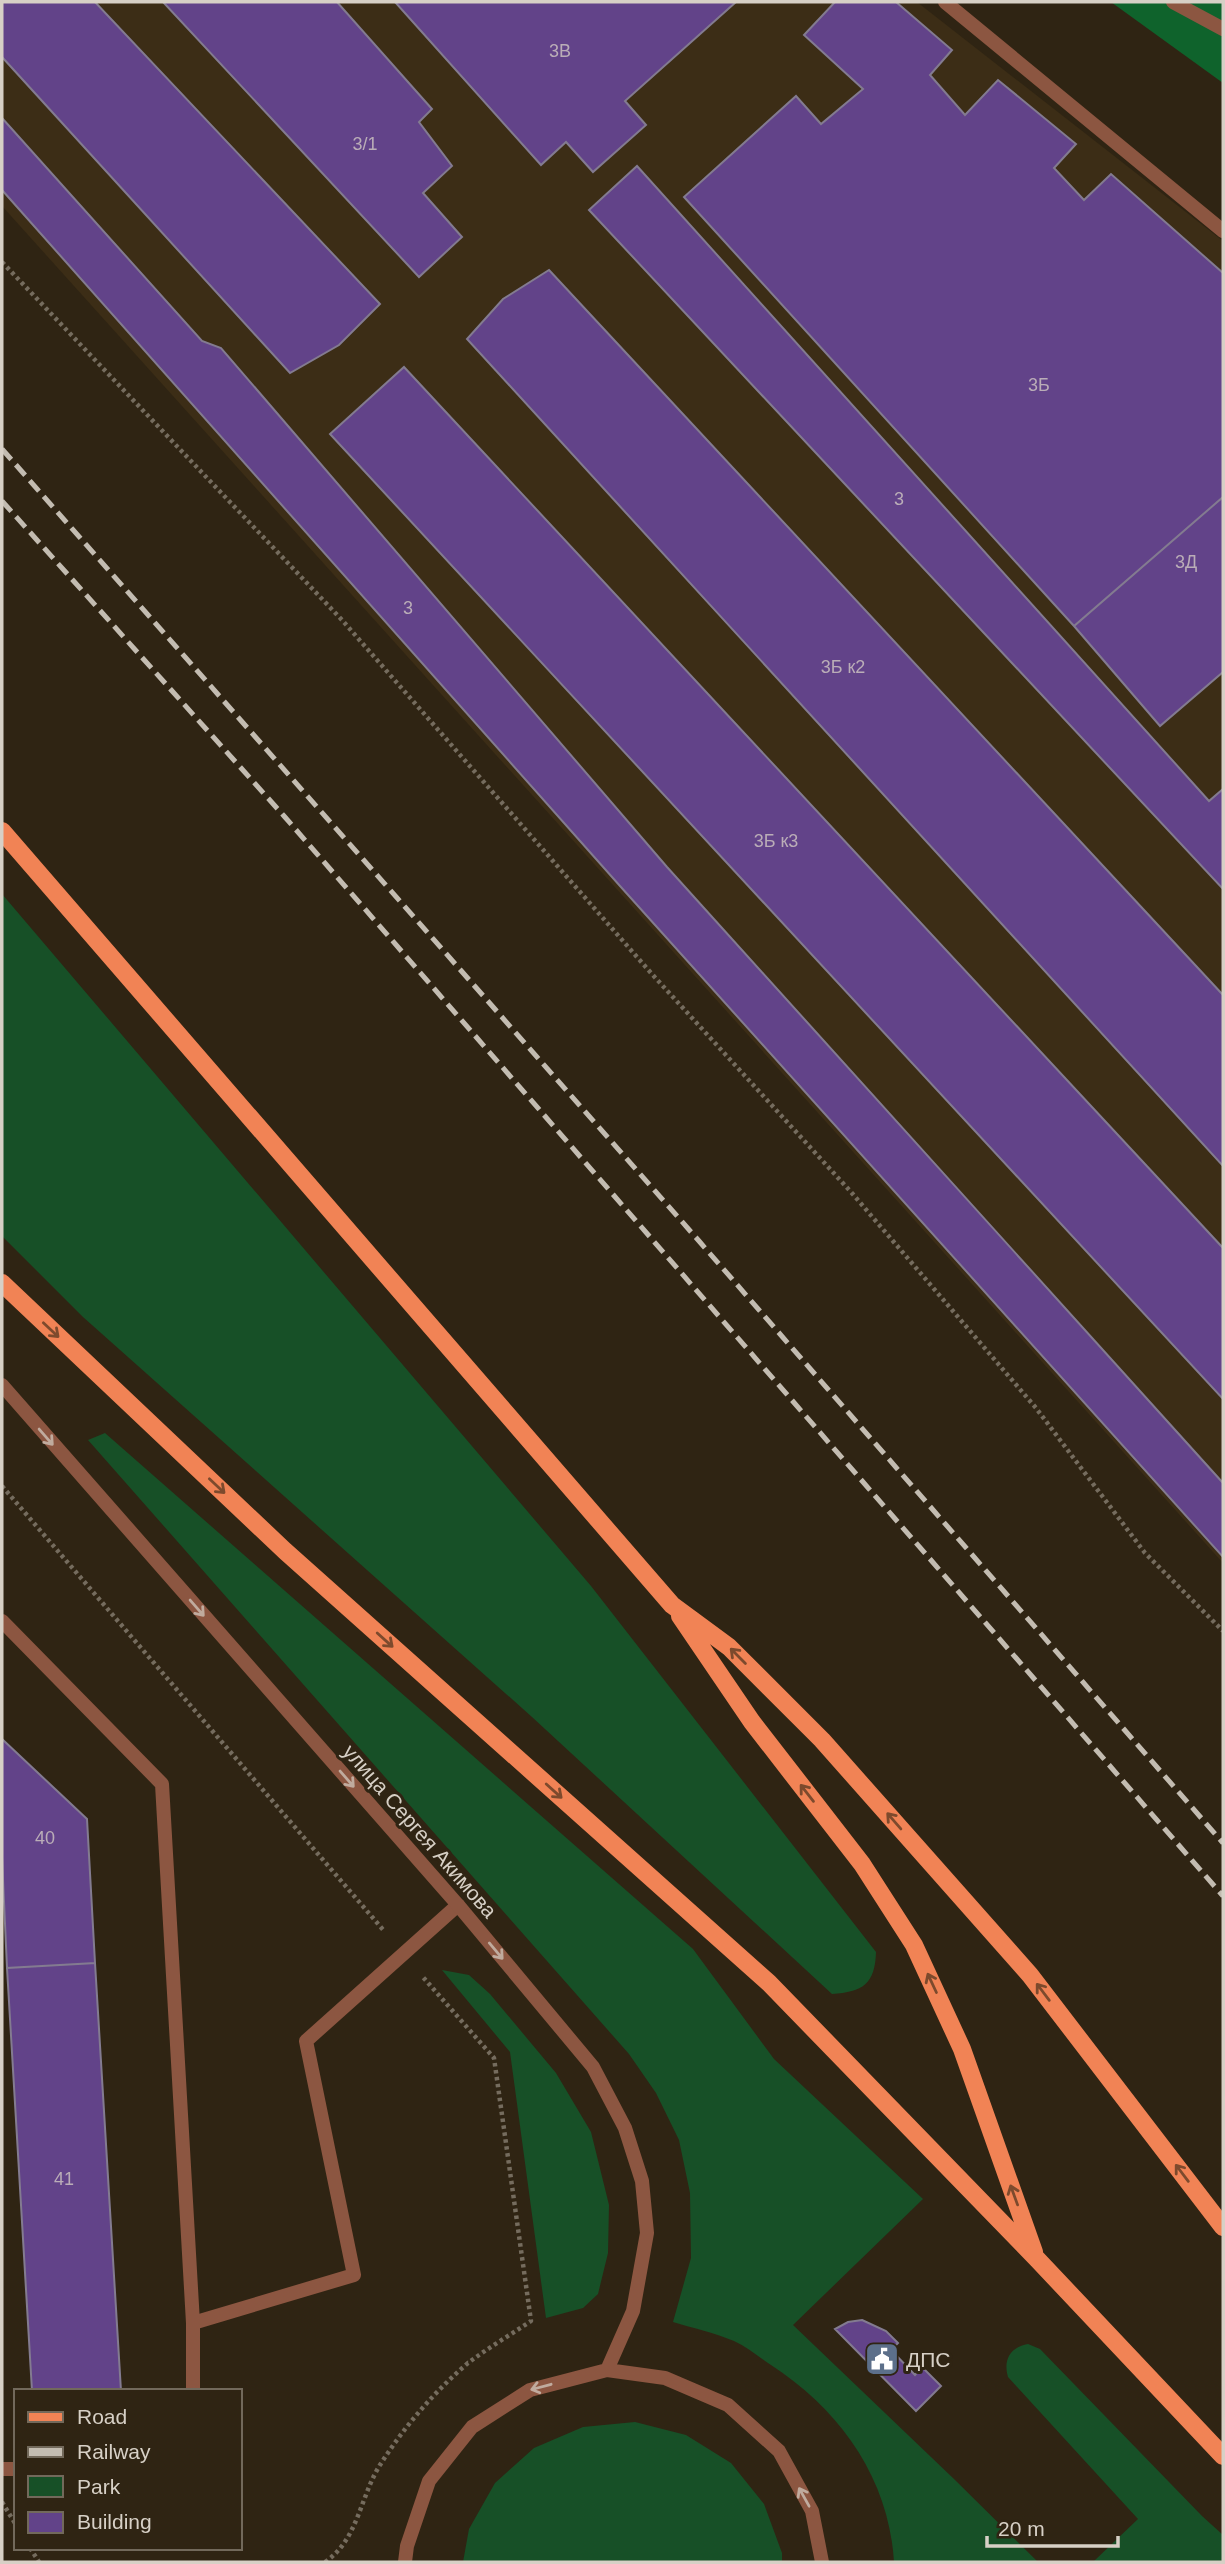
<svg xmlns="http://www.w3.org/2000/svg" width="1225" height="2564" font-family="Arial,sans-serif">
<rect width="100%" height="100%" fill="#2f2413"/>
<path fill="#3c2d16" d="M 2,2 L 917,2 L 1223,241 L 1223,1563 L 2,206 Z"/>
<path fill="#175027" d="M 2,894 L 591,1586 L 876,1952 C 875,1984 863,1992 832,1994 L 532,1717 L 83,1317 L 2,1236 Z
M 105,1433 L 693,1949 L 774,2059 L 923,2199 L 793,2325 L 954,2479 L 1038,2562 L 894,2562 C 889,2478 840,2410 771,2365 C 759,2357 747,2347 734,2341 C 715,2333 693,2328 673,2322 L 691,2258 L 690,2193 L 679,2140 L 656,2093 L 629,2054 L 88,1440 Z
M 442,1970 L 469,1975 L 490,1994 L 556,2073 L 591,2132 L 609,2205 L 608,2253 L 598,2294 L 583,2308 L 546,2318 L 510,2052 Z
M 1028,2344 L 1040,2349 L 1202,2516 L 1223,2535 L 1223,2562 L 1093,2562 L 1138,2519 L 1008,2377 C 1003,2360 1010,2347 1028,2344 Z
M 635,2422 L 686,2435 L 731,2463 L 764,2504 L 782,2553 L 782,2562 L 463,2562 L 469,2529 L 495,2483 L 534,2448 L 583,2427 Z"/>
<path fill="#0f632c" d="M 1111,2 L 1223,2 L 1223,83 Z"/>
<path fill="#624389" stroke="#837b90" stroke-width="2" d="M 2,2 L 95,2 L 380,304 L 339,345 L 290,373 L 2,57 Z
M 163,2 L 337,2 L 432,109 L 419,122 L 452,166 L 423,193 L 462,237 L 419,277 Z
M 395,2 L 736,2 L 625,101 L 646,125 L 593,172 L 566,142 L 541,165 Z
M 835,2 L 896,2 L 952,50 L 930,75 L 965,115 L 998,80 L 1076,144 L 1054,168 L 1084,200 L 1111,174 L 1223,273 L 1223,497 L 1074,626 L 684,197 L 796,96 L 821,124 L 863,89 L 804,35 Z
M 2,118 L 202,341 L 221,348 L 667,867 L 1223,1483 L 1223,1557 L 620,886 L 2,190 Z
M 637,166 L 1209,801 L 1223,789 L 1223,889 L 589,210 Z
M 549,270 L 1223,995 L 1223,1166 L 467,339 L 503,299 Z
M 404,367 L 1223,1248 L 1223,1399 L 330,434 Z
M 1223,497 L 1223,672 L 1160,726 L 1074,626 Z
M 2,1739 L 87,1819 L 95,1963 L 7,1968 L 2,1857 Z
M 95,1963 L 121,2391 L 32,2391 L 7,1968 Z
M 862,2320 L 886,2331 L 898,2343 L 891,2350 L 915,2375 L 922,2367 L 941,2386 L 916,2411 L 835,2329 L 848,2322 Z"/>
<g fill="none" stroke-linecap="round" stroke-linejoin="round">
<path stroke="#756c5e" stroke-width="4.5" stroke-dasharray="3.5 3.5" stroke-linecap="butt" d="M 2,262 L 342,620 L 651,973 L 851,1192 L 1036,1408 L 1145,1553 L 1223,1631
M 2,1486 L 385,1932
M 2,2502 L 16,2525
M 30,2548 L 39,2562
M 325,2562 C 358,2540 360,2497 380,2465 C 404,2427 433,2393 468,2363 C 488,2348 510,2335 531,2321 L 494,2058 L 422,1976"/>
<path stroke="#8c5641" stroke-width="14" d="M 945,2 L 1223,231
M 1173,2 L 1223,29
M 2,1621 L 162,1784 L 193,2323
M 193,2391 L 193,2323 L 354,2275 L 306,2041 L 458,1905
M 2,2469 L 16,2469"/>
<path stroke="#8c5641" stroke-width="14" d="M 2,1385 L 458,1905 L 593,2067 L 625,2128 L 642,2181 L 647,2233 L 633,2311 L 607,2370
M 405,2562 L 407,2546 L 429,2481 L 472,2427 L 530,2390 L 607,2370 L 665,2378 L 728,2405 L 779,2451 L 812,2511 L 822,2562"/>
<path stroke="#f18355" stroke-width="18" d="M 2,831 L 672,1605 L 729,1647 L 822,1740 L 1030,1975 L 1223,2227
M 2,1283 L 285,1551 L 769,1983 L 1037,2259 L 1223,2456
M 680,1616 L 752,1722 L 862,1864 L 914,1945 L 962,2049 L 1034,2252"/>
<path stroke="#c3bcb1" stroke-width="5" stroke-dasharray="14 7" stroke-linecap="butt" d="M 2,449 L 699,1241 L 1223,1843
M 2,501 L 284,816 L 1223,1896"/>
</g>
<defs><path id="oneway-shaft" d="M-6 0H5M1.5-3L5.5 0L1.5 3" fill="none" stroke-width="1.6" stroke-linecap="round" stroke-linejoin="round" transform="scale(1.75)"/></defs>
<g stroke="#7d4a2d">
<use href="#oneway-shaft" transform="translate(51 1330) rotate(43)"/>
<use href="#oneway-shaft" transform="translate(217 1486) rotate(43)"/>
<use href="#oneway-shaft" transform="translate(385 1640) rotate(42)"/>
<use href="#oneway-shaft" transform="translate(738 1656) rotate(-135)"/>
<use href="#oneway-shaft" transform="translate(554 1791) rotate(42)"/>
<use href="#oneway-shaft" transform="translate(807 1793) rotate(-128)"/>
<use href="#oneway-shaft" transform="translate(894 1821) rotate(-131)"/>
<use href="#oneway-shaft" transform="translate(932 1983) rotate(-115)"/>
<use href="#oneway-shaft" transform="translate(1043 1992) rotate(-127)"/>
<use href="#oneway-shaft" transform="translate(1182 2173) rotate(-127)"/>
<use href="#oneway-shaft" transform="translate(1014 2195) rotate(-110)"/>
</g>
<g stroke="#c0ab9e">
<use href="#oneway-shaft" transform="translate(46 1437) rotate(49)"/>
<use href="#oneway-shaft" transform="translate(197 1608) rotate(49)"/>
<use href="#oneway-shaft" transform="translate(347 1779) rotate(49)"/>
<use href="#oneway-shaft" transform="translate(496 1951) rotate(50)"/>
<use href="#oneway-shaft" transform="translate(541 2387) rotate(165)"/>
<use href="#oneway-shaft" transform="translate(804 2497) rotate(-119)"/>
</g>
<defs>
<g id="civic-square" transform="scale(1.75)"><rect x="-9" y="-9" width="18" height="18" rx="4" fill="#5c6f8a" stroke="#2f2413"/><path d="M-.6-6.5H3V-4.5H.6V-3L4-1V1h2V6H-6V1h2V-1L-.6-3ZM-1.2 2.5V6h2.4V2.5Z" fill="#fff"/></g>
</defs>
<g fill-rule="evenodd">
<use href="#civic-square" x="882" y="2359"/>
</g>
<g text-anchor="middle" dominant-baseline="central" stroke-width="6" stroke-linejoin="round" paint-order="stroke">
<g font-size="18" fill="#baadb7">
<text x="560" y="51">3В</text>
<text x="365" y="144">3/1</text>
<text x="1039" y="385">3Б</text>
<text x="899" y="499">3</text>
<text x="1186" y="562">3Д</text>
<text x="408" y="608">3</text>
<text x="843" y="667">3Б к2</text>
<text x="776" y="841">3Б к3</text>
<text x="45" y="1838">40</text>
<text x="64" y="2179">41</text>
</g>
<g font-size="21" fill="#d7d0c6" stroke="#2f2413">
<text transform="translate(420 1831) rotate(49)">улица Сергея Акимова</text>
</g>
<g font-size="21" fill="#d7d0c6" stroke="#2f2413" text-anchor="start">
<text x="906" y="2359">ДПС</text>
</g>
</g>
<rect width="1225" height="2564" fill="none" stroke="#d7d0c6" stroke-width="7"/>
<rect x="14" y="2389" width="228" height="161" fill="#2f2413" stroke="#72695b" stroke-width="2"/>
<rect x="28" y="2412" width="35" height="10" fill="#f18355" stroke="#72695b" stroke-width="2"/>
<text x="77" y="2424" font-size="21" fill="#d7d0c6">Road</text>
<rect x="28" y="2447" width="35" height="10" fill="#c3bcb1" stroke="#72695b" stroke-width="2"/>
<text x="77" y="2459" font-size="21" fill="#d7d0c6">Railway</text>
<rect x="28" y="2476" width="35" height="21" fill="#175027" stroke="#72695b" stroke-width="2"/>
<text x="77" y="2494" font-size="21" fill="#d7d0c6">Park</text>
<rect x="28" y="2512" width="35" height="21" fill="#624389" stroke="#72695b" stroke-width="2"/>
<text x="77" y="2529" font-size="21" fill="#d7d0c6">Building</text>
<path d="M987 2536v10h131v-10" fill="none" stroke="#d7d0c6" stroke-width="3.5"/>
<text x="998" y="2536" font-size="21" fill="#d7d0c6" stroke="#2f2413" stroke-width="5" paint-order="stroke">20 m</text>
</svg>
